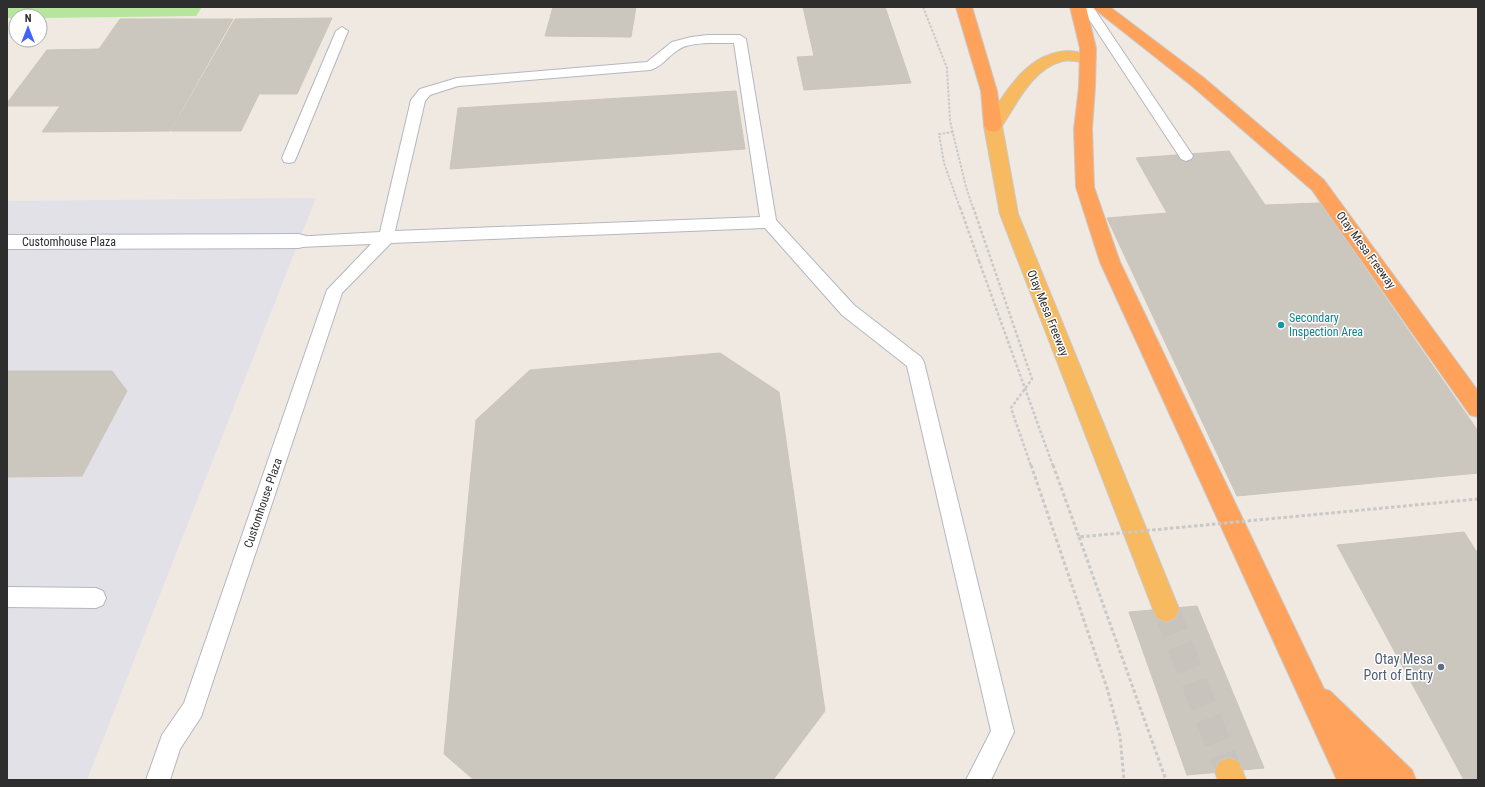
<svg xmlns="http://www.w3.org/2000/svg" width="1485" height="787" font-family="'Roboto Condensed',sans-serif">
<rect width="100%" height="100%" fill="#efe9e1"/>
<path fill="#e3e1e8" d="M 316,198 L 87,780 L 7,780 L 7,201 Z"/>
<path fill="#b6e59e" d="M 7,7 L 202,7 L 196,16 L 40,18 L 40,16 L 16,16 L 16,18 L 7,18 Z"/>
<path fill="#cbc7bf" stroke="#cbc5ba" d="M 553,7 L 636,7 L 631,37 L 545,36 Z
M 803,7 L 885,7 L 911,83 L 804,90 L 797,57 L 814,56 Z
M 332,18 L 297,94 L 259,94 L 241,131 L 171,131 L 235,19 Z
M 120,19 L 233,19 L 170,131 L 42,132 L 60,106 L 7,106 L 7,103 L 47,50 L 99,49 Z
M 736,91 L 745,149 L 450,169 L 458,108 Z
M 1229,151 L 1265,205 L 1320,203 L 1478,431 L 1478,473 L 1237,496 L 1107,218 L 1167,213 L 1136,158 Z
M 720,353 L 779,392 L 825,711 L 773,780 L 474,780 L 444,754 L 476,420 L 530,370 Z
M 7,371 L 112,371 L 127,391 L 82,476 L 7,477 Z
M 1464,532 L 1478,554 L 1478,780 L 1464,780 L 1337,545 Z
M 1197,606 L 1264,768 L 1187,775 L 1129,612 Z"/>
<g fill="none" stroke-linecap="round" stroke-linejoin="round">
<path stroke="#c8c4bd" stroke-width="26" stroke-dasharray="26 13" stroke-linecap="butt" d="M 1166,609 L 1229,772"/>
<g stroke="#b4b7c1" stroke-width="2">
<path id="service" d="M 1081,7 L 1093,7 L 1191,153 L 1193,156 L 1191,159 L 1186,161 L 1181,159 Z
M 342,27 L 348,31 L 296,158 L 294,162 L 289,163 L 284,162 L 282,158 L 336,31 Z
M 708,35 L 740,35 L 746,39 L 776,220 L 854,305 L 921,357 L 924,362 L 1014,732 L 991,780 L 966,780 L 991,731 L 907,366 L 842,315 L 765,228 L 391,243 L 342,293 L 201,717 L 180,749 L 170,780 L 146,780 L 162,735 L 184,703 L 327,290 L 371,244 L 299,247 L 293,245 L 291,241 L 293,237 L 380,232 L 411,100 L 420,89 L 457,78 L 647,62 L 672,42 L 691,37 ZM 708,43 L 734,43 L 760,217 L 395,231 L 425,101 L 430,95 L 458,86 L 650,70 C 662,67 667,57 678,50 C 686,44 697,44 708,43 Z
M 7,587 L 96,588 L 103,591 L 106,598 L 103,605 L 96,608 L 7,607 Z"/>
</g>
<g stroke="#b4b7c1" stroke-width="2">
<path id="minor" d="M 299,234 L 306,236 L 309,241 L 306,246 L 299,248 L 7,249 L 7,235 Z"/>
</g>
<g stroke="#c9c9c9" stroke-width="2">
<path id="trunk" d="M 1070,51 L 1094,55 L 1096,58 L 1094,61 C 1083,64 1073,59 1063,61 C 1033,68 1017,103 1002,126 L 1018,214 L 1179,609 L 1175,618 L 1166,622 L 1157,618 L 1153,609 L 1000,214 L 984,126 C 1004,94 1027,51 1070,51 Z
M 1229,758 L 1239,762 L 1246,780 L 1218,780 L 1215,772 L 1219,762 Z"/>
</g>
<g stroke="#c9c9c9" stroke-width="2">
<path id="motorway" d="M 956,7 L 972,7 L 997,91 L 1002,126 L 999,130 L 993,132 L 987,130 L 984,126 L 981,91 Z
M 1070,7 L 1086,7 L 1096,48 L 1095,87 L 1092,129 L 1094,187 L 1120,262 L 1324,689 L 1330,691 L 1412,770 L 1416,780 L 1337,780 L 1100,262 L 1076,187 L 1074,129 L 1079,87 L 1080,48 Z
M 1092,7 L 1110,7 L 1204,78 L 1324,180 L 1478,391 L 1478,417 L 1470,415 L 1312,190 L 1192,86 Z"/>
</g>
<path stroke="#c9c9c9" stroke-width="2" stroke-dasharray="2.5 1.5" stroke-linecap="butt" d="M 923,7 L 947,68 L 950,121 L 966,187 L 973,208
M 953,132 L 939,134 L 944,163 L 960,208"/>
<path stroke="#c9c9c9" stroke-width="2.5" stroke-dasharray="3 2" stroke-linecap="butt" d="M 960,207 L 979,261
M 973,207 L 1032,379 L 1011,408 L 1031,466"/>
<path stroke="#c9c9c9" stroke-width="3" stroke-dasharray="3.5 2.5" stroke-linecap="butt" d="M 1031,465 L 1107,688 L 1120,736 L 1124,780
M 1079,537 L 1166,780"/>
<use href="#service" fill="#fff" fill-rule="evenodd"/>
<use href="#minor" fill="#fff" fill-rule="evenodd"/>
<use href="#trunk" fill="#f8ba60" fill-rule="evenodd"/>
<use href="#motorway" fill="#ffa35c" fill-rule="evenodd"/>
<path stroke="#c9c9c9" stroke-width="2.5" stroke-dasharray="3 2" stroke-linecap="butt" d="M 979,261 L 1053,466"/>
<path stroke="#c9c9c9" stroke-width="3" stroke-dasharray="3.5 2.5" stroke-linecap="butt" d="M 1053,465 L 1079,537 L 1478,499"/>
</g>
<circle fill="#0f9aa8" stroke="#fff" stroke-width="1.5" cx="1281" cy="325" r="4"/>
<circle fill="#5c6f8a" stroke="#fff" stroke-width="1.5" cx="1441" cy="667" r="4"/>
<g text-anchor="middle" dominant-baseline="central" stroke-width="3" stroke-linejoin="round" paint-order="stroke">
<g font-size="12" fill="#2e2e2e" stroke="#fff">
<text x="69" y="242">Customhouse Plaza</text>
<text transform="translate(1366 250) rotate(54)">Otay Mesa Freeway</text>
<text transform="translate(1048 313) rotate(68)">Otay Mesa Freeway</text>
<text transform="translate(263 503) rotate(-71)">Customhouse Plaza</text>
</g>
<g font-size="12" fill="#0d838f" stroke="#fff" text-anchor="start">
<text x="1289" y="318">Secondary<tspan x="1289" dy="14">Inspection Area</tspan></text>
</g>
<g font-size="14" fill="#4e5e75" stroke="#fff" text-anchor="end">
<text x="1433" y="659">Otay Mesa<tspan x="1433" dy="16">Port of Entry</tspan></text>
</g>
</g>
<rect width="1485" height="787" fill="none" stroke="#2e2e2e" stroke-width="16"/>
<g transform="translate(28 28)"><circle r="19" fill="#ffffff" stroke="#ababab"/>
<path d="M0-3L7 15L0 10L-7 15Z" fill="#4264fb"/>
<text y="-6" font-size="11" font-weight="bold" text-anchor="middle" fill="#2e2e2e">N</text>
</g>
</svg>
